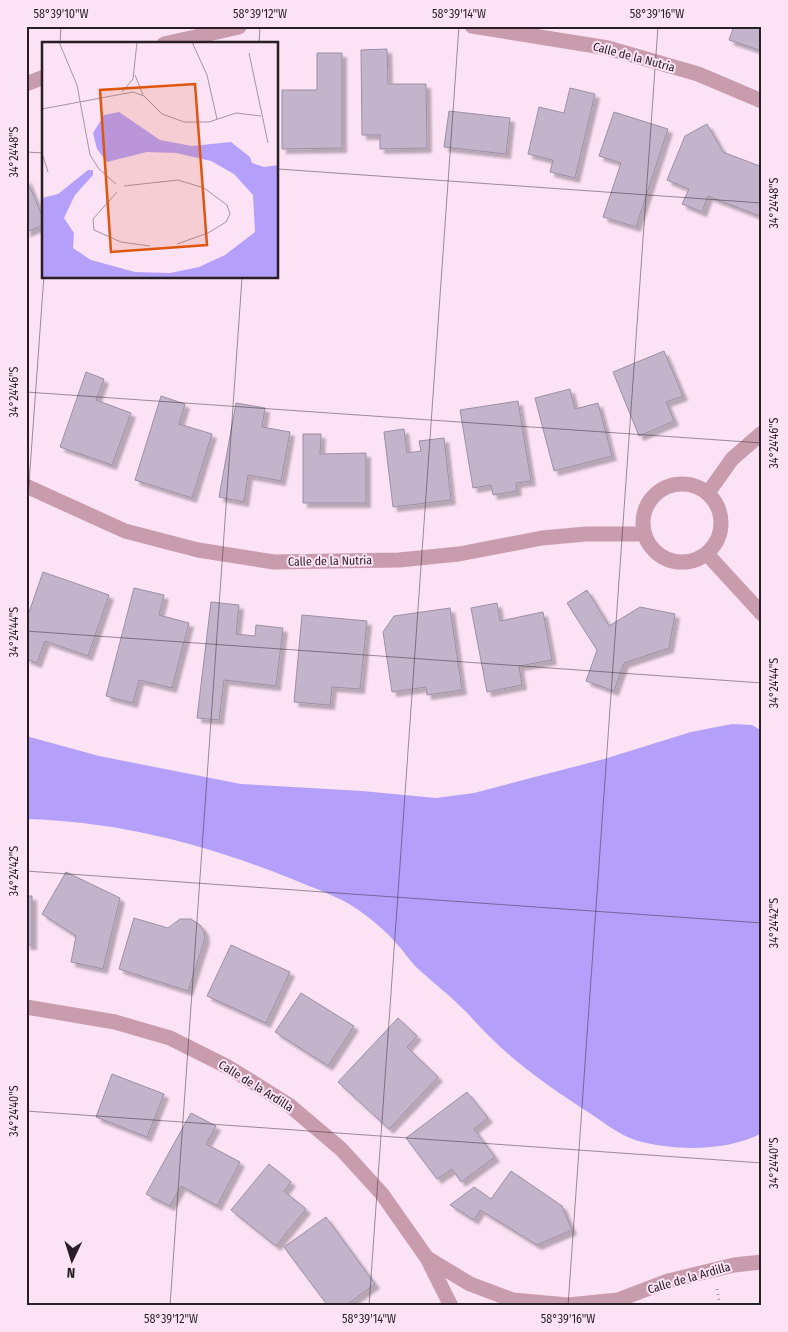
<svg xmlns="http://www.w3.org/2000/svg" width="788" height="1332" font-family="'Fira Sans Condensed',sans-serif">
<defs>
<filter id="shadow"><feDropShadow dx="4.5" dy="4.5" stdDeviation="1" flood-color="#0004"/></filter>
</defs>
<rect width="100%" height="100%" fill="#fbe2f5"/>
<path fill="#b4a0fb" d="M 732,724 L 752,725 L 762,731 L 762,1133 C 728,1151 679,1151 642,1142 C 623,1138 606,1124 591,1114 C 555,1091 520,1067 490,1037 C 480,1028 471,1016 461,1007 C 447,993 431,981 417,968 C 409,960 403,950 395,942 C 385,930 370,918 357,909 C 338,896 313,888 292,879 C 208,845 117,821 26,819 L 26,736 L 99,756 L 241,784 L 362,791 L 436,798 L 474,793 L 604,759 L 691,732 Z"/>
<path fill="#c3b4cb" stroke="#9c8ea4" filter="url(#shadow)" d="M 734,26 L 762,26 L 762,43 L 759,50 L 729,40 Z
M 387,49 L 388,84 L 426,84 L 427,148 L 380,149 L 380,135 L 362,135 L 361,50 Z
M 317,53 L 342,53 L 342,148 L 282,149 L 282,90 L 317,90 Z
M 570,88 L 595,94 L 575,178 L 550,172 L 553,160 L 528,154 L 539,107 L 564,113 Z
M 449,111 L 510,118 L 506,154 L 444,147 Z
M 614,112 L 668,129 L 636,227 L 603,217 L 621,163 L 599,156 Z
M 707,124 L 723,152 L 762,167 L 762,217 L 708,196 L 702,212 L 682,204 L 689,189 L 667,180 L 685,136 Z
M 26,178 L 44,220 L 44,225 L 26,232 Z
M 664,351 L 683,396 L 666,402 L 674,421 L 639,436 L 613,372 Z
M 86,372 L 104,379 L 96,400 L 131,413 L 112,465 L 60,447 Z
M 570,389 L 575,409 L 598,403 L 612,456 L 554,471 L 535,398 Z
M 161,396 L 185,404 L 179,424 L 212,434 L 192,498 L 135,480 Z
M 518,401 L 531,481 L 516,483 L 517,491 L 493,495 L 491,485 L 473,488 L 460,410 Z
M 236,403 L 265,408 L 262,427 L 290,432 L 281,481 L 248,475 L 244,502 L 219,497 Z
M 404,429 L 407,453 L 421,451 L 419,441 L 444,438 L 451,500 L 393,507 L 384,432 Z
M 303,434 L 321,434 L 320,454 L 366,453 L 366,503 L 303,503 Z
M 43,572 L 109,595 L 88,656 L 45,641 L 37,663 L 26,659 L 26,621 Z
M 134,588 L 164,595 L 159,615 L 189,623 L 172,688 L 139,680 L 133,703 L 106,696 Z
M 587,590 L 609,626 L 640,607 L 675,614 L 669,648 L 624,663 L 614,691 L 586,681 L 597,650 L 567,603 Z
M 211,602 L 239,605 L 236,634 L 255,636 L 256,625 L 283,628 L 276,686 L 224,680 L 219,720 L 197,718 Z
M 497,603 L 500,621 L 543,612 L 552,660 L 519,666 L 522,685 L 487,692 L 471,608 Z
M 450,608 L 462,690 L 427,695 L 426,687 L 392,692 L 383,632 L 394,616 Z
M 302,615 L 367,621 L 360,689 L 332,687 L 330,705 L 294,702 Z
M 66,872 L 120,898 L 103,969 L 71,962 L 76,936 L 42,914 Z
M 26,896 L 32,896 L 32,945 L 26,945 Z
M 134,918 L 168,928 L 180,919 L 191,919 L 200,925 L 204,931 L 205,939 L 188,991 L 119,969 Z
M 231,945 L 290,972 L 266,1023 L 207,996 Z
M 301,993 L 354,1026 L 328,1066 L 275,1032 Z
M 398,1018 L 417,1036 L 407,1047 L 438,1077 L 389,1129 L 338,1082 Z
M 112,1074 L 164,1094 L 147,1137 L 96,1117 Z
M 467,1092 L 488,1118 L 474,1129 L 495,1157 L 461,1182 L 452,1169 L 437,1179 L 406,1138 Z
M 191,1113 L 216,1126 L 206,1144 L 240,1162 L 217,1206 L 181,1186 L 170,1206 L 146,1194 Z
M 269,1164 L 291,1182 L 284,1191 L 306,1209 L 276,1246 L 231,1210 Z
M 511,1171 L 562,1206 L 572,1230 L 537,1245 L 480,1210 L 474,1220 L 450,1205 L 474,1187 L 491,1199 Z
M 326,1217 L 375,1284 L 345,1306 L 328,1306 L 284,1247 Z"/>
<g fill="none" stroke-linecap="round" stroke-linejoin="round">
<path stroke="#ae9baa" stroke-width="3" stroke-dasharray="1 4" stroke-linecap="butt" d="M 258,27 L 304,26
M 717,1289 L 720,1306"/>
<path stroke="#c99cad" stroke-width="15" d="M 472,26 L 608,48 L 698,74 L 762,101
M 164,44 L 239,27
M 26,84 L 44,77
M643 523a39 39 0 1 1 78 0a39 39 0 1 1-78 0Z
M 26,486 L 125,531 L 198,550 L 274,562 L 399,560 L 459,554 L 542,538 L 586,534 L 644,534
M 708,493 L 732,459 L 762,433
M 707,554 L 762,614
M 26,1007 L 115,1022 L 170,1038 L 228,1067 L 289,1105 L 341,1149 L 382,1194 L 427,1258 L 470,1284 L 513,1300 L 568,1305 L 618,1300 L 668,1281 L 734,1265 L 762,1262
M 427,1258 L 451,1306"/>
</g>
<path fill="none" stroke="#281f26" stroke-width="1" stroke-opacity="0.45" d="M 60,44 L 61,26M 259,44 L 260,26M 26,152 L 44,153M 278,169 L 762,203M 26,392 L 762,443M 26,525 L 44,275M 26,631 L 762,683M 26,871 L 762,923M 26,1111 L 762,1163M 170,1306 L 242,278M 369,1306 L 459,26M 568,1306 L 658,26"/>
<g text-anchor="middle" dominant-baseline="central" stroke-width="4" stroke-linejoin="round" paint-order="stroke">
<g font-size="12" fill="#281f26" stroke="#fbe2f5">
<text transform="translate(634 57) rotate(15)">Calle de la Nutria</text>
<text transform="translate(330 561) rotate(-1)">Calle de la Nutria</text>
<text transform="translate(256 1086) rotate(32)">Calle de la Ardilla</text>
<text transform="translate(689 1278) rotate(-16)">Calle de la Ardilla</text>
</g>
</g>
<g transform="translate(42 42)">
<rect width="236" height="236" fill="#fbe2f5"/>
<path d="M 77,70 L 118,98 L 150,104 L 189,100 L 208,115 L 210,121 L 222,125 L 236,123 L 236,236 L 0,236 L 0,156 L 16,152 L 46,128 L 51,128 L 51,133 L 33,153 L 22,176 L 32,191 L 31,206 L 49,218 L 93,230 L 128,231 L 157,225 L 183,213 L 213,190 L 211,153 L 192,132 L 169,119 L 134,111 L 105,110 L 65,120 L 55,107 L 51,91 L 62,73 Z" fill="#b4a0fb"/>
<path fill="none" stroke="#a794a2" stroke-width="1" d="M 17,0 L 35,43 L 48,113 L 57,127 L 74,142M 150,0 L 165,33 L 175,77M 207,11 L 226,101M 93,33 L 101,53M 80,50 L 91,37 L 95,0M 0,67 L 91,50 L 102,54 L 120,72 L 142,80 L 167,80 L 194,71 L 219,74M 0,111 L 6,130M 82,144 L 136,138 L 162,146 L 185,163 L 188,172 L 184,180 L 166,191 L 135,202M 75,150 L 51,177 L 52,188 L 79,200 L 108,204"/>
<path fill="#de560d" fill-opacity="0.15" stroke="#de560d" stroke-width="2.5" d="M 153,42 L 165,203 L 69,210 L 58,48 Z"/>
<rect width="236" height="236" fill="none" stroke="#281f26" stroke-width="2.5"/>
</g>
<rect width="788" height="1332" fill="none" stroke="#fbe2f5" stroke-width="55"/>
<g transform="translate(72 1260) rotate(184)" stroke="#fbe2f5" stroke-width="4" paint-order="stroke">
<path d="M0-4L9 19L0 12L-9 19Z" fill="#281f26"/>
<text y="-8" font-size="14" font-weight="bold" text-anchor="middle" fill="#281f26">N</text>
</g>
<rect x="28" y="28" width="732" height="1276" fill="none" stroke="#281f26" stroke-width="2"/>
<g font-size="12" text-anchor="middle" fill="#281f26">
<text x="61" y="18">58°39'10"W</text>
<text x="260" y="18">58°39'12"W</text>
<text x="459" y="18">58°39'14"W</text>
<text x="657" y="18">58°39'16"W</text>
<text transform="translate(14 152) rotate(-90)" y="4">34°24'48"S</text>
<text transform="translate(774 203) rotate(-90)" y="4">34°24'48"S</text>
<text transform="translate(14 392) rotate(-90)" y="4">34°24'46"S</text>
<text transform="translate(774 443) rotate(-90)" y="4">34°24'46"S</text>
<text transform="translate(14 632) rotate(-90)" y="4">34°24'44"S</text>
<text transform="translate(774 683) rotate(-90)" y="4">34°24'44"S</text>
<text transform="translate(14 871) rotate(-90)" y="4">34°24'42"S</text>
<text transform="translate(774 923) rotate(-90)" y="4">34°24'42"S</text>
<text transform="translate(14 1111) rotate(-90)" y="4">34°24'40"S</text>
<text transform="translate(774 1163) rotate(-90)" y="4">34°24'40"S</text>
<text x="171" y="1323">58°39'12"W</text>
<text x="369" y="1323">58°39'14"W</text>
<text x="568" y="1323">58°39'16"W</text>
</g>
</svg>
